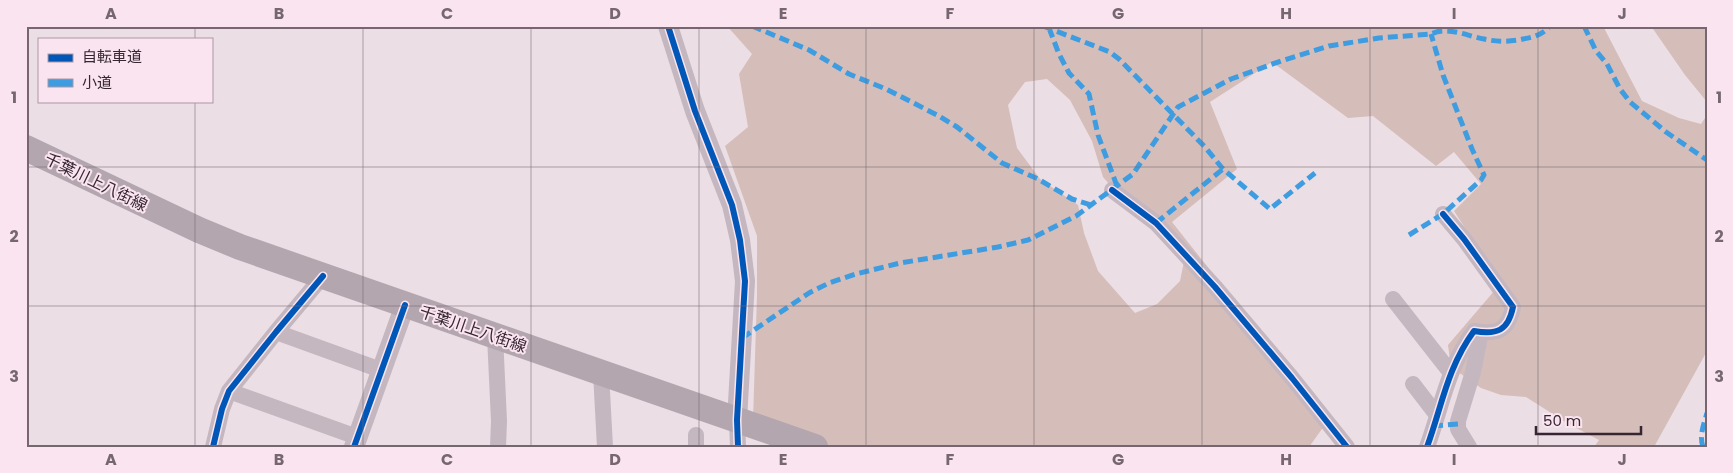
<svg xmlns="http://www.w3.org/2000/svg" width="1733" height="473" font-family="Poppins,'Noto Sans JP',sans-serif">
<rect width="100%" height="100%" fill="#ecdee5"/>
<path fill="#d5bdba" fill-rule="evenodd" d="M 727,26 L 1603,26 L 1642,101 L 1679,118 L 1701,124 L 1707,115 L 1707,351 L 1654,447 L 1594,447 L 1599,440 L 1567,423 L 1526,397 L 1501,395 L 1481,388 L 1451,367 L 1448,345 L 1501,283 L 1454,211 L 1481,184 L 1454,152 L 1436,166 L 1373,116 L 1348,118 L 1272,62 L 1210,102 L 1237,169 L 1172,222 L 1282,361 L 1327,422 L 1309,447 L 832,447 L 753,420 L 757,295 L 757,236 L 725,146 L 748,127 L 739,74 L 752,54 ZM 1047,79 L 1070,100 L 1092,141 L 1103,177 L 1124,201 L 1185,257 L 1180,281 L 1157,304 L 1135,313 L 1098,271 L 1084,233 L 1078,205 L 1040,179 L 1017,148 L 1008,105 L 1025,82 Z
M 1651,26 L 1707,26 L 1707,102 L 1685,75 Z"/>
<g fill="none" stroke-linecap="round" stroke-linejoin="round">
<path stroke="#c4b7bf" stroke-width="16" d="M 1112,190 L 1156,223 L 1215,287 L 1292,378 L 1347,447
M 1393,299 L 1451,373
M 276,332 L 381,370
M 495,336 L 499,421 L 498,447
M 601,373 L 605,447
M 1413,384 L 1436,414
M 229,391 L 357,437
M 737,420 L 738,447
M 213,447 L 222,409 L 229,391 L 276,332 L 323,276
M 696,447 L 696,435
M 1427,447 C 1442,406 1447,368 1474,331 C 1497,335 1508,331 1513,307 L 1464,239 L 1443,214
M 1469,447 L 1458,429 L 1458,421 L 1473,372 L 1481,332"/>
<path stroke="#c4b7bf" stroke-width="20" d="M 668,26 L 695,111 L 732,205 L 740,240 L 745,281 L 737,420
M 354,447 L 405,305"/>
<path stroke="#b3a6ae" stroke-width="26" d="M 26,148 L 199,230 L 240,247 L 815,447"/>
<path stroke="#3e9ce1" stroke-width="5" stroke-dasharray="10 5" stroke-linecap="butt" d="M 752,26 L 809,50 L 849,74 L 886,89 L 937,115 L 957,127 L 1002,163 L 1038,179 L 1072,199 L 1091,205
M 1043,26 L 1110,52 L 1119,59 L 1205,147 L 1223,169 L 1270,209 L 1315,173
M 1584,26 L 1596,51 L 1607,64 L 1620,89 L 1630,102 L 1666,132 L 1707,160
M 1049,28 L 1059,54 L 1069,73 L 1089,94 L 1098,135 L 1117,186
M 1156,223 L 1223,169
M 1409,235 L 1443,214 L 1481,180 L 1484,175 L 1472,149 L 1443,75 L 1431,34
M 742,338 L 809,293 L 829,283 L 856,274 L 900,263 L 998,247 L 1028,240 L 1076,216 L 1133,174 L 1178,107 L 1231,79 L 1281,61 L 1329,46 L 1379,38 L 1431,34 C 1448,26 1467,36 1484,39 C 1497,42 1510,42 1523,39 C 1534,37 1542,35 1550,26
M 1433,426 L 1458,424
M 1703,447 C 1699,435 1704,424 1707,413"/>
<g stroke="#fae4f0" stroke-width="9">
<path id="cycleway" d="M 668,26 L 695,111 L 732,205 L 740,240 L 745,281 L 737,420 L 738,447
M 1112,190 L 1156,223 L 1215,287 L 1292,378 L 1347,447
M 213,447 L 222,409 L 229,391 L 276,332 L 323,276
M 354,447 L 405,305
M 1427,447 C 1442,406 1447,368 1474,331 C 1497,335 1508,331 1513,307 L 1464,239 L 1443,214"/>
</g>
<use href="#cycleway" stroke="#0057b8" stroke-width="6"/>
</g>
<path fill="none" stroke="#756670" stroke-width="1" stroke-opacity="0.55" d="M 195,26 L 195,39M 363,26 L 363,447M 531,26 L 531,447M 699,26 L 699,447M 866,26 L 866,447M 1034,26 L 1034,447M 1202,26 L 1202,447M 1370,26 L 1370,447M 1538,26 L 1538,447M 195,101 L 195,447M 26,167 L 1707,167M 26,306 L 1707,306"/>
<g text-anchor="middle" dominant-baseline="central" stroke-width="4" stroke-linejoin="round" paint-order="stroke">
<g font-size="16" fill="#352631" stroke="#fae4f0">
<text transform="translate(96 182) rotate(26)">千葉川上八街線</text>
<text transform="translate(473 329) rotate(19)">千葉川上八街線</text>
</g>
</g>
<rect width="1733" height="473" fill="none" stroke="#fae4f0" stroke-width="55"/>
<rect x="38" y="38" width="175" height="65" fill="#fae4f0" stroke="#ab98a4"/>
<rect x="48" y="54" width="25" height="8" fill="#0057b8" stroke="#ab98a4"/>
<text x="82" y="62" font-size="15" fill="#352631">自転車道</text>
<rect x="48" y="79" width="25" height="8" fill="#3e9ce1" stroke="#ab98a4"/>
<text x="82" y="88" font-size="15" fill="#352631">小道</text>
<path d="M1536 426v8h105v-8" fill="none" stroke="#352631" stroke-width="2.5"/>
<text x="1543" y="426" font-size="15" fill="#352631" stroke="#fae4f0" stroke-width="4" paint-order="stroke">50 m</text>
<rect x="28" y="28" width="1678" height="418" fill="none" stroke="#756670" stroke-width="2"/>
<g font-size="16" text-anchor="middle" font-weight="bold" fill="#756670">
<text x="111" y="19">A</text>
<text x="279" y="19">B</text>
<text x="447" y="19">C</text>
<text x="615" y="19">D</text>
<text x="783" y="19">E</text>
<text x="950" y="19">F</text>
<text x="1118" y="19">G</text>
<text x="1286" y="19">H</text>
<text x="1454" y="19">I</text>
<text x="1622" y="19">J</text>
<text x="14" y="103">1</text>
<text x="1719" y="103">1</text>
<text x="14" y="242">2</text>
<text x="1719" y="242">2</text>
<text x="14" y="382">3</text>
<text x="1719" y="382">3</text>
<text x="111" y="465">A</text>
<text x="279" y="465">B</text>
<text x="447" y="465">C</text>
<text x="615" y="465">D</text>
<text x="783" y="465">E</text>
<text x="950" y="465">F</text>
<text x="1118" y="465">G</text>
<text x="1286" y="465">H</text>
<text x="1454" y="465">I</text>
<text x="1622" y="465">J</text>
</g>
</svg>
